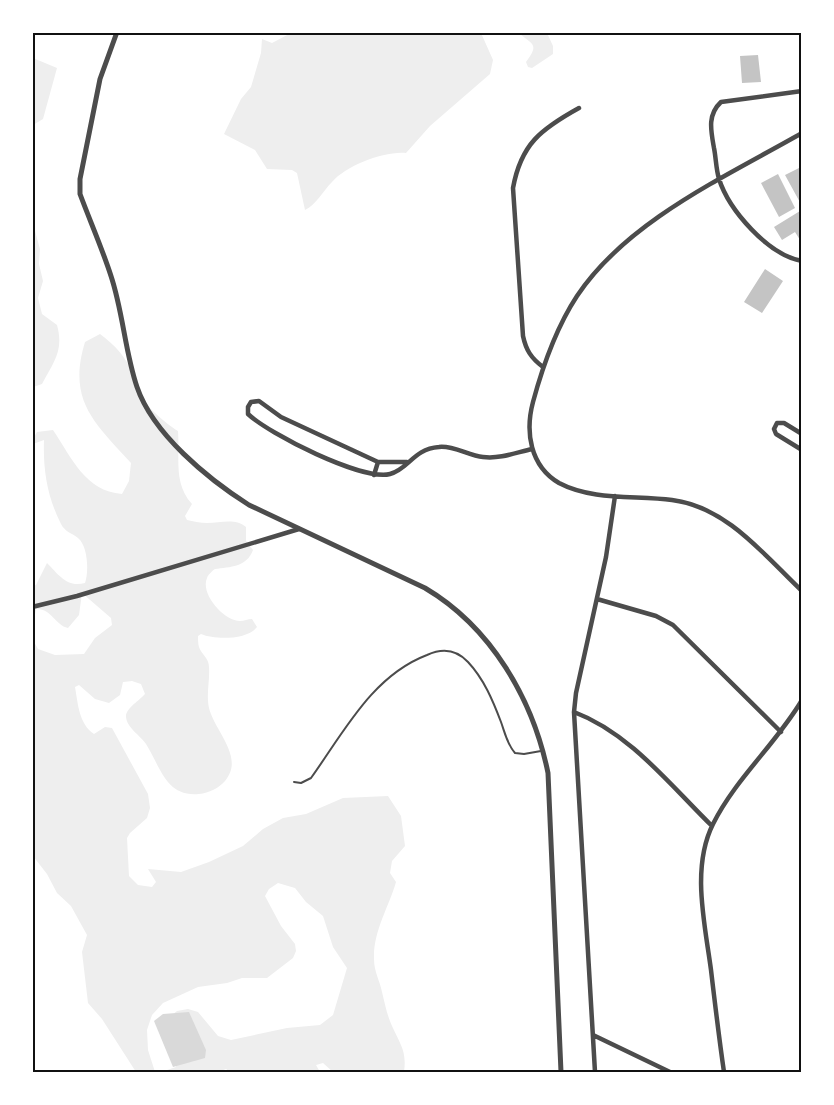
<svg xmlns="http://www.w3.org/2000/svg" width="834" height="1105" font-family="'Exo 2',sans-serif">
<rect width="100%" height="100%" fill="#fff"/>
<path fill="#eee" d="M 291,33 L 481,33 L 493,60 L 490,74 L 430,126 L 406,153 C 383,151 346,166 332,182 C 323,191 316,205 305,210 L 297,173 L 292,170 L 267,169 L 255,150 L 224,134 L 241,99 L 251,87 L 261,53 L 262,39 L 272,43 Z
M 519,33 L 547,33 L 553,46 L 553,54 L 532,68 L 528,67 L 526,62 C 540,43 532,45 519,33 Z
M 33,58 L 57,68 L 43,119 L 33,125 Z
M 32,220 L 40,249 L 39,264 L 43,281 L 38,298 L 42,314 L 57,325 C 64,351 54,361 42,384 L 33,387 Z
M 100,334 C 115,345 127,358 133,375 C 135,380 135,386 137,390 C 143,404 165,423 178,431 C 180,458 173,483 192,504 L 185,516 L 187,520 C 193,521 200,523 207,523 C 221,523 235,518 246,527 L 246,541 L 253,550 C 247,567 230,567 215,569 C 212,571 208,575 207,578 C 200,594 224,621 240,621 C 244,621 248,619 252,619 L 257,627 C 247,640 215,640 201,634 L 198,636 C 198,639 198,644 199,647 C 201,654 209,658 209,667 C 210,681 206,694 209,708 C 215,732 245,757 225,781 C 219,788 209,793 199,794 C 166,797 161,768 146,744 C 141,736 127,728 126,717 C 125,709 140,700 145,694 L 141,684 L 132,681 L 123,682 L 120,695 L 109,703 L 95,699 L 79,685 L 75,687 C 78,704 79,724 94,734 L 105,727 L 112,728 L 148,794 L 150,808 L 147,818 L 130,833 L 127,838 L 129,876 L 138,885 L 152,887 L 156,882 L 148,869 L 181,872 L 209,862 L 243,846 L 263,829 L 283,818 L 306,814 L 343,798 L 388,796 L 401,816 L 405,846 L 392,861 L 390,873 L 396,882 C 389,907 373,931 374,959 C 374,972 380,981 382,992 C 385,1004 387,1015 392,1026 C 400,1044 407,1051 404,1072 L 333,1072 L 323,1063 L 316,1065 L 320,1072 L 230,1072 L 226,1069 L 218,1072 L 161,1072 L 176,1067 L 171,1022 L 172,1015 L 177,1011 L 188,1009 L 198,1012 L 218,1036 L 231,1040 L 287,1028 L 320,1025 L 333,1015 L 347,968 L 333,947 L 323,916 L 306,902 L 295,888 L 278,883 L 269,889 L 265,896 L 281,926 L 295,944 L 296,951 L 293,958 L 267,978 L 242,978 L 227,983 L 198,987 L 163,1003 L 152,1015 L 147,1030 L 148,1050 L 155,1072 L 136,1072 L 102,1019 L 88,1003 L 82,952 L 87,935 L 71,906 L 57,893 L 47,874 L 33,856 L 33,640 L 38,649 L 55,655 L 84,654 L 95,638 L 112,625 L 111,618 L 82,593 L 79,615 L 68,628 C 55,625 51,608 36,609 L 33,626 L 33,586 L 36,585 L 47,563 C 59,575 67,588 85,583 C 89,572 88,546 78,538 C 72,533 65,532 61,524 C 47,496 43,470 44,440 L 33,444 L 32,441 L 37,432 L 53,430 C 72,458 85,491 122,494 L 129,481 L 131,463 C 95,423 67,401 85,342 Z"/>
<path fill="#d9d9d9" d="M 189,1012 L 206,1050 L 205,1058 L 173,1067 L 154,1021 L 163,1014 Z"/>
<path fill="#c4c4c4" d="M 758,55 L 761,82 L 742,83 L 740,56 Z
M 799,168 L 802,173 L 802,206 L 785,175 Z
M 778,174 L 795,208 L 779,217 L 761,183 Z
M 800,211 L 802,243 L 795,232 L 782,240 L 774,227 Z
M 765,269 L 783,281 L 762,313 L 744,302 Z"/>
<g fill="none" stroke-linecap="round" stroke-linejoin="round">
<path stroke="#4c4c4c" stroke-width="2" d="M 294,782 L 301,783 L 311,778 C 344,732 372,676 427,655 C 442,648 456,649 468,662 C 484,679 493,701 501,722 C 505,733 507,744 515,753 L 524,754 L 541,751"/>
<path stroke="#4c4c4c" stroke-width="4.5" d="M 802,91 L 721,102 C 707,115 711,131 714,148 C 716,158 716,169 719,179 C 729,210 768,255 802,261
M 802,133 C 725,177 627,221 577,296 C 556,328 543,365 533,402 C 525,432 530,466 559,483 C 593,501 636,495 672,500 C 727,507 764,555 802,591
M 543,367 C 531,358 526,350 523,336 L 513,188 C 521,144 541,129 579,108
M 802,434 L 784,423 L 777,423 L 774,429 L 776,434 L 802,450
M 407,462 L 378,462 L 281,417 L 259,401 L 251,402 L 248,407 L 248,414 C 269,434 362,481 390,474 C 409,469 413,449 439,447 C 453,445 469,456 483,457 C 500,459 515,453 532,449
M 374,475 L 378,462
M 597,599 L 656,616 L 673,625 L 781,732
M 32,607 L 77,596 L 299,529
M 574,712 C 630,733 670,785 712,826
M 593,1035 L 670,1072
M 595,1072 L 574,712 L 576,693 L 606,557 L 615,496
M 724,1072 C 719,1038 715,1004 711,970 C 705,924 691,868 713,824 C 736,778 776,744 802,700"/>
<path stroke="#4c4c4c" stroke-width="5" d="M 117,32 L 100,79 L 80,179 L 80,194 C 90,221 102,248 111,276 C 123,312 125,352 137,387 C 153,434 208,479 249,505 L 425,588 C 491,627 533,699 548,773 L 561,1072"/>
</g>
<rect width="834" height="1105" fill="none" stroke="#ffffff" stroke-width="68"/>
<rect x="34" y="34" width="766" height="1037" fill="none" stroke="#111" stroke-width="2"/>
</svg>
